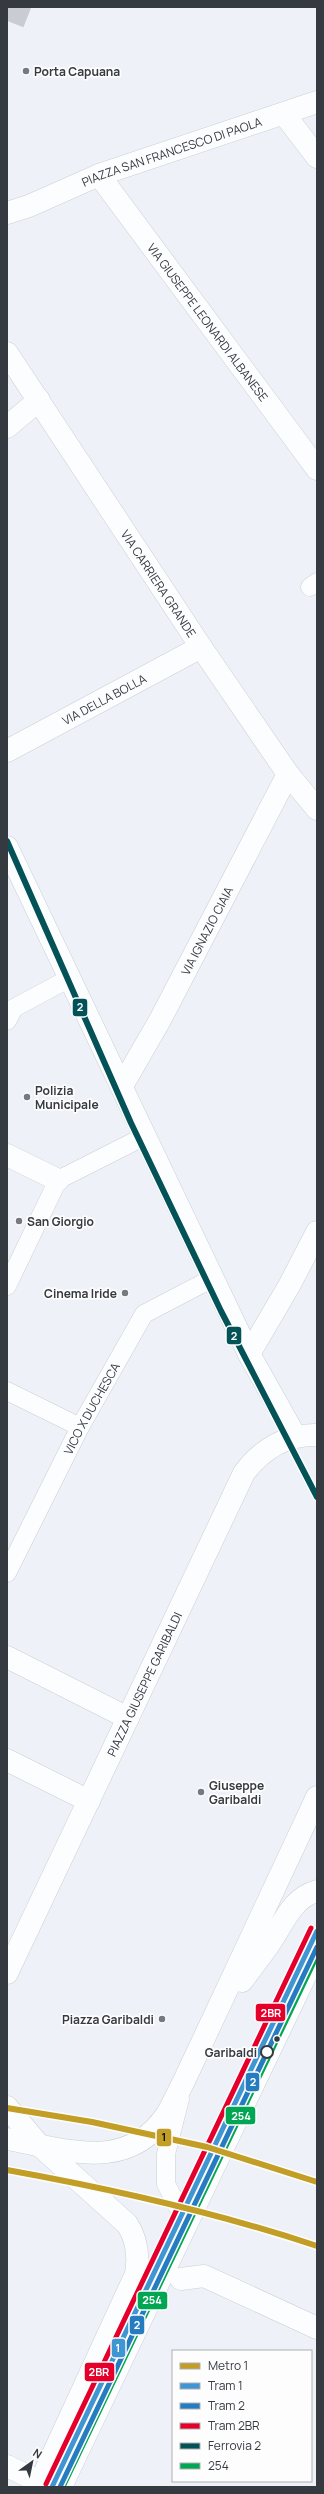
<svg xmlns="http://www.w3.org/2000/svg" width="324" height="2494" font-family="Manrope,sans-serif">
<rect width="100%" height="100%" fill="#eef1f7"/>
<g fill="none" stroke-linecap="round" stroke-linejoin="round">
<path stroke="#c9ccd2" stroke-width="22" stroke-dasharray="22 11" stroke-linecap="butt" d="M 7,9 L 35,20"/>
<g stroke="#cccfd6" stroke-width="19">
<g id="service">
<path d="M 310,587 L 317,582"/>
<path d="M 7,1021 L 14,1008 L 70,978"/>
<path d="M 7,1286 L 58,1180 L 145,1136"/>
<path d="M 7,1391 L 80,1427"/>
<path id="s1" d="M 7,1573 L 80,1427 L 144,1314 L 213,1278"/>
<path d="M 180,2099 L 166,2154 L 166,2184 L 182,2215 L 185,2232"/>
<path d="M 131,2337 L 135,2282"/>
<path d="M 63,2487 L 317,1956"/>
</g>
</g>
<g stroke="#cccfd6" stroke-width="23">
<path id="pedestrian" d="M 7,1155 L 58,1180
M 181,2279 L 204,2276 L 317,2328"/>
</g>
<g stroke="#cccfd6" stroke-width="23">
<g id="minor">
<path d="M 284,114 L 317,157"/>
<path id="s2" d="M 99,175 L 317,469"/>
<path id="s3" d="M 7,353 L 201,647 L 288,774 L 317,809"/>
<path d="M 7,427 L 39,400"/>
<path id="s4" d="M 7,751 L 201,647"/>
<path id="s5" d="M 122,1086 L 160,1020 L 288,774"/>
<path d="M 249,1354 L 289,1286 L 317,1232"/>
<path d="M 7,1657 L 128,1718"/>
<path d="M 7,1760 L 89,1801"/>
<path d="M 7,2466 L 40,2482"/>
</g>
</g>
<g stroke="#cccfd6" stroke-width="23">
<g id="secondary">
<path id="s6" d="M 7,213 L 29,206 L 99,175 L 317,102"/>
<path d="M 7,847 L 249,1354 L 295,1436"/>
<path id="s7" d="M 7,1973 L 244,1473 C 262,1449 287,1434 317,1435"/>
<path d="M 242,1981 C 251,1969 260,1957 268,1946 C 283,1925 291,1898 317,1891"/>
<path d="M 7,2107 L 38,2144 L 127,2224 C 137,2239 139,2256 136,2274 L 38,2487"/>
<path d="M 7,2139 C 65,2149 127,2174 167,2114 C 173,2104 178,2092 184,2081 L 317,1797"/>
</g>
</g>
<use href="#service" stroke="#fcfdfe" stroke-width="18"/>
<use href="#pedestrian" stroke="#fcfdfe" stroke-width="22"/>
<use href="#minor" stroke="#fcfdfe" stroke-width="22"/>
<use href="#secondary" stroke="#fcfdfe" stroke-width="22"/>
<g stroke="#fdfdfd" stroke-width="8">
<path id="bus-1" d="M 63,2487 L 317,1956"/>
</g>
<use href="#bus-1" stroke="#00a651" stroke-width="5"/>
<g stroke="#fdfdfd" stroke-width="9">
<path id="rail-1" d="M 7,841 L 131,1123 L 221,1311 L 317,1497"/>
</g>
<use href="#rail-1" stroke="#025257" stroke-width="6"/>
<g stroke="#fdfdfd" stroke-width="8">
<path id="tram-1" d="M 52,2487 L 317,1931"/>
</g>
<g stroke="#fdfdfd" stroke-width="8">
<path id="tram-2" d="M 60,2487 L 317,1947"/>
</g>
<g stroke="#fdfdfd" stroke-width="8">
<path id="tram-3" d="M 46,2484 L 311,1928"/>
</g>
<use href="#tram-1" stroke="#4096d2" stroke-width="5"/>
<use href="#tram-2" stroke="#267cc0" stroke-width="5"/>
<use href="#tram-3" stroke="#e4002b" stroke-width="5"/>
<g stroke="#fdfdfd" stroke-width="9">
<path id="metro-1" d="M 7,2108 L 92,2122 L 207,2147 L 317,2182
M 7,2170 C 112,2189 215,2212 317,2246"/>
</g>
<use href="#metro-1" stroke="#c29e26" stroke-width="6"/>
</g>
<g fill="#767980" stroke="#fdfdfd" stroke-width="1.5">
<circle cx="26" cy="71" r="4"/>
<circle cx="27" cy="1097" r="4"/>
<circle cx="19" cy="1221" r="4"/>
<circle cx="125" cy="1293" r="4"/>
<circle cx="201" cy="1792" r="4"/>
<circle cx="162" cy="2019" r="4"/>
</g>
<circle fill="#353940" stroke="#fdfdfd" stroke-width="1.5" cx="277" cy="2039" r="3.5"/>
<circle fill="#fdfdfd" stroke="#353940" stroke-width="2" cx="267" cy="2052" r="6"/>
<g text-anchor="middle" dominant-baseline="central" stroke-width="3.5" stroke-linejoin="round" paint-order="stroke">
<g font-size="12" font-weight="bold" fill="#353940" stroke="#fdfdfd" text-anchor="start">
<text x="34" y="71">Porta Capuana</text>
<text x="35" y="1090">Polizia<tspan x="35" dy="14">Municipale</tspan></text>
<text x="27" y="1221">San Giorgio</text>
<text x="117" y="1293" text-anchor="end">Cinema Iride</text>
<text x="209" y="1785">Giuseppe<tspan x="209" dy="14">Garibaldi</tspan></text>
<text x="154" y="2019" text-anchor="end">Piazza Garibaldi</text>
</g>
<g font-size="12" fill="#353940" stroke="#fdfdfd">
<text stroke="none"><textPath href="#s6" startOffset="176">PIAZZA SAN FRANCESCO DI PAOLA</textPath></text>
<text stroke="none"><textPath href="#s2" startOffset="183">VIA GIUSEPPE LEONARDI ALBANESE</textPath></text>
<text stroke="none"><textPath href="#s3" startOffset="276">VIA CARRIERA GRANDE</textPath></text>
<text stroke="none"><textPath href="#s4" startOffset="110">VIA DELLA BOLLA</textPath></text>
<text stroke="none"><textPath href="#s5" startOffset="177">VIA IGNAZIO CIAIA</textPath></text>
<text stroke="none"><textPath href="#s1" startOffset="185">VICO X DUCHESCA</textPath></text>
<text stroke="none"><textPath href="#s7" startOffset="320">PIAZZA GIUSEPPE GARIBALDI</textPath></text>
</g>
<g font-size="12" font-weight="bold" fill="#353940" stroke="#fdfdfd" text-anchor="end">
<text x="257" y="2052">Garibaldi</text>
</g>
</g>
<g stroke="#fdfdfd" stroke-width="1.5">
<rect x="72" y="998" width="16" height="19" rx="4" fill="#025257"/>
<rect x="226" y="1326" width="16" height="19" rx="4" fill="#025257"/>
<rect x="255" y="2003" width="31" height="19" rx="4" fill="#e4002b"/>
<rect x="245" y="2072" width="15" height="20" rx="4" fill="#267cc0"/>
<rect x="225" y="2106" width="31" height="19" rx="4" fill="#00a651"/>
<rect x="156" y="2128" width="16" height="19" rx="4" fill="#c29e26"/>
<rect x="137" y="2291" width="31" height="19" rx="4" fill="#00a651"/>
<rect x="129" y="2315" width="16" height="20" rx="4" fill="#267cc0"/>
<rect x="111" y="2338" width="15" height="20" rx="4" fill="#4096d2"/>
<rect x="84" y="2362" width="31" height="20" rx="4" fill="#e4002b"/>
</g>
<g font-size="11" text-anchor="middle" font-weight="bold" fill="#fff">
<text x="80" y="1011">2</text>
<text x="234" y="1340">2</text>
<text x="271" y="2017">2BR</text>
<text x="253" y="2086">2</text>
<text x="241" y="2120">254</text>
<text x="152" y="2304">254</text>
<text x="137" y="2329">2</text>
<text x="118" y="2352">1</text>
<text x="99" y="2376">2BR</text>
</g>
<g font-size="11" text-anchor="middle" font-weight="bold" fill="#111">
<text x="164" y="2141">1</text>
</g>
<rect width="324" height="2494" fill="none" stroke="#353940" stroke-width="16"/>
<rect x="172" y="2350" width="140" height="132" fill="#fdfdfd" stroke="#adafb1"/>
<rect x="180" y="2363" width="20" height="6" fill="#c29e26" stroke="#adafb1"/>
<text x="208" y="2370" font-size="12" fill="#353940">Metro 1</text>
<rect x="180" y="2383" width="20" height="6" fill="#4096d2" stroke="#adafb1"/>
<text x="208" y="2390" font-size="12" fill="#353940">Tram 1</text>
<rect x="180" y="2403" width="20" height="6" fill="#267cc0" stroke="#adafb1"/>
<text x="208" y="2410" font-size="12" fill="#353940">Tram 2</text>
<rect x="180" y="2423" width="20" height="6" fill="#e4002b" stroke="#adafb1"/>
<text x="208" y="2430" font-size="12" fill="#353940">Tram 2BR</text>
<rect x="180" y="2443" width="20" height="6" fill="#025257" stroke="#adafb1"/>
<text x="208" y="2450" font-size="12" fill="#353940">Ferrovia 2</text>
<rect x="180" y="2463" width="20" height="6" fill="#00a651" stroke="#adafb1"/>
<text x="208" y="2470" font-size="12" fill="#353940">254</text>
<g transform="translate(32 2462) rotate(33)" stroke="#fdfdfd" stroke-width="3" paint-order="stroke">
<path d="M0-3L7 15L0 10L-7 15Z" fill="#353940"/>
<text y="-6" font-size="11" font-weight="bold" text-anchor="middle" fill="#353940">N</text>
</g>
</svg>
